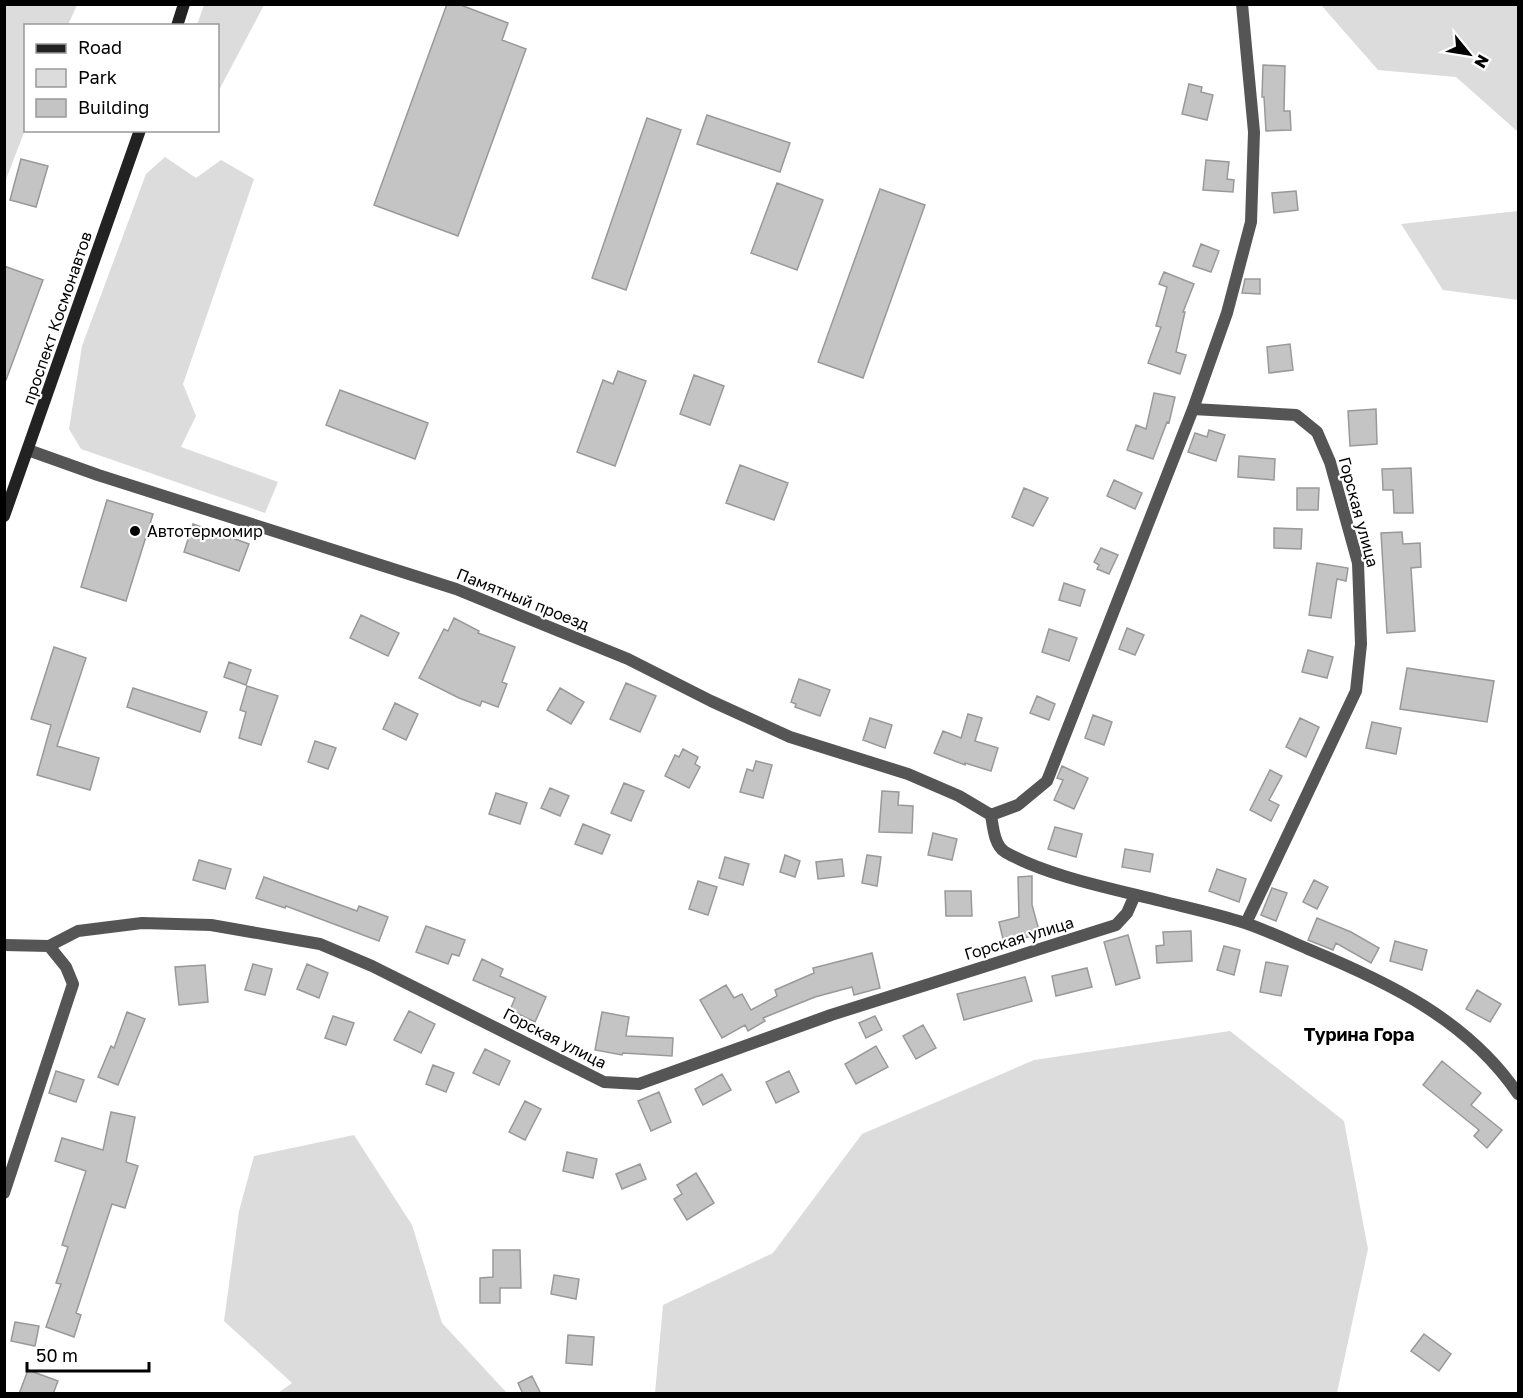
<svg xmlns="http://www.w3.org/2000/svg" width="1523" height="1398" font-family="'Golos Text',sans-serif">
<rect width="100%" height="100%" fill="#fff"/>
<path fill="#dcdcdc" d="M 5,4 L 77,5 L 68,25 L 26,26 L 25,130 L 5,182 Z
M 204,5 L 264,5 L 218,92 L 218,26 L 197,25 Z
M 1321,5 L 1518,5 L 1518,132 L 1456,77 L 1378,70 Z
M 165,157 L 196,178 L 221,160 L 254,179 L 183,384 L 196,416 L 181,447 L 278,482 L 265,513 L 81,449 L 69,429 L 82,346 L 146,174 Z
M 1518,211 L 1518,300 L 1443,290 L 1401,224 Z
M 1230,1031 L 1344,1121 L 1368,1249 L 1337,1393 L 655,1393 L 663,1305 L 773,1253 L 862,1134 L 1034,1060 Z
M 354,1135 L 412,1225 L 442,1323 L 507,1393 L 278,1393 L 292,1383 L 224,1321 L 239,1211 L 254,1156 Z"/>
<path fill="#c4c4c4" stroke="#999" stroke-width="1.5" d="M 447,4 L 458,4 L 508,23 L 502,40 L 526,49 L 458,236 L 374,205 Z
M 1263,65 L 1285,66 L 1284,111 L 1290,111 L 1291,130 L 1266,131 L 1264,97 L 1262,97 Z
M 1189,84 L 1202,87 L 1201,92 L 1213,95 L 1207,120 L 1182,114 Z
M 707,115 L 790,143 L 780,172 L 697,144 Z
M 647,118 L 681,130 L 626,290 L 592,278 Z
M 21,159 L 48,166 L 36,207 L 10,200 Z
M 1206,160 L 1229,162 L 1227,179 L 1234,180 L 1233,192 L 1203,190 Z
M 777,183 L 823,200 L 797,270 L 751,253 Z
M 880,189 L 925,205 L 863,378 L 818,362 Z
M 1296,191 L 1298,210 L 1274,213 L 1272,193 Z
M 1201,244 L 1219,251 L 1211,272 L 1193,266 Z
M 4,266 L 43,280 L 6,380 L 4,380 Z
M 1164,272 L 1194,284 L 1183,312 L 1185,312 L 1176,352 L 1186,355 L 1180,374 L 1148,363 L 1161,327 L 1156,326 L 1167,287 L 1159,284 Z
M 1245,279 L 1260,279 L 1260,294 L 1242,293 Z
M 1290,344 L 1293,370 L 1269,373 L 1267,347 Z
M 618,371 L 646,381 L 615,466 L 577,452 L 603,380 L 613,384 Z
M 694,375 L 724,386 L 710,425 L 680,414 Z
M 340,390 L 428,423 L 415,459 L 326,425 Z
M 1154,393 L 1175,397 L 1169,423 L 1167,422 L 1153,459 L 1127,450 L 1136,425 L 1146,429 Z
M 1376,409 L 1377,444 L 1350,446 L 1348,411 Z
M 1209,430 L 1225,435 L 1216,461 L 1188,452 L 1195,433 L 1207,437 Z
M 1239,456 L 1275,459 L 1274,480 L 1238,477 Z
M 740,465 L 788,483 L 774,520 L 726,503 Z
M 1411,468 L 1413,513 L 1394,513 L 1393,490 L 1383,490 L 1382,469 Z
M 1114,480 L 1142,493 L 1135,509 L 1107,496 Z
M 1024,488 L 1048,498 L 1033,526 L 1012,517 Z
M 1297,488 L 1319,488 L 1318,510 L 1297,510 Z
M 107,500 L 153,514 L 126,601 L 81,587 Z
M 193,524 L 249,544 L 239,571 L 184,552 Z
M 1274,528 L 1302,529 L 1301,549 L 1274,548 Z
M 1402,532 L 1403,544 L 1420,543 L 1421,567 L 1411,568 L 1415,631 L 1387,633 L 1381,533 Z
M 1101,548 L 1118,555 L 1109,574 L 1097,569 L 1099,565 L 1094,562 Z
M 1317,563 L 1348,568 L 1346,581 L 1337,579 L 1331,618 L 1309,615 Z
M 1064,583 L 1085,590 L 1080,606 L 1059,600 Z
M 361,615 L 399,633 L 388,656 L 350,638 Z
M 454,618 L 479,631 L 478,633 L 515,647 L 502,682 L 507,684 L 498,707 L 482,701 L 480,706 L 459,698 L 419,678 L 444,629 L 448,631 Z
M 1127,628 L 1144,635 L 1135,655 L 1119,649 Z
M 1049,629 L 1077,638 L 1069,661 L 1042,652 Z
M 54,647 L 86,658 L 57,746 L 99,758 L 90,790 L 37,775 L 51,725 L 31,719 Z
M 1308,650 L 1333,657 L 1327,678 L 1302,672 Z
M 229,662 L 251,670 L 246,685 L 224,677 Z
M 1407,668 L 1494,681 L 1487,722 L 1400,709 Z
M 799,679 L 830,690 L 820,716 L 795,707 L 796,704 L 791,702 Z
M 626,683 L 656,696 L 640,732 L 610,719 Z
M 247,686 L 278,696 L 261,745 L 239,738 L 246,712 L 240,710 Z
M 133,688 L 207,712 L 200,732 L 127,707 Z
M 560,688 L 584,702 L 571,724 L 547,710 Z
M 1037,696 L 1055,704 L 1049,720 L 1030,713 Z
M 395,703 L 418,714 L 406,740 L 383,729 Z
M 968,714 L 982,718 L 975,741 L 998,748 L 991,771 L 965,763 L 965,765 L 934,753 L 943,731 L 961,738 Z
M 1093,715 L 1112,722 L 1104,745 L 1085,738 Z
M 870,718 L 892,725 L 885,748 L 863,740 Z
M 1300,718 L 1319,727 L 1306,757 L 1286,747 Z
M 1372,722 L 1401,728 L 1396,754 L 1366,748 Z
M 315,741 L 336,748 L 328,769 L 308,762 Z
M 683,749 L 698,757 L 695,764 L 700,767 L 689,788 L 665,776 L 675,755 L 679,757 Z
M 756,761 L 772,765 L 763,798 L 740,792 L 747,769 L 753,771 Z
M 1062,766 L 1088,778 L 1074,809 L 1054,800 L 1063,780 L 1057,778 Z
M 1270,770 L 1282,776 L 1269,800 L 1279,805 L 1271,821 L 1250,810 Z
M 624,783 L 644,791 L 631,821 L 611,813 Z
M 550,788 L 569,796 L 560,816 L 541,808 Z
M 882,791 L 899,792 L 898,805 L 913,806 L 912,833 L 879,832 Z
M 496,793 L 527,803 L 520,824 L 489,814 Z
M 583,824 L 610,835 L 602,854 L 575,844 Z
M 1055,827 L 1082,834 L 1076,857 L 1048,849 Z
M 933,833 L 957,839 L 952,860 L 928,855 Z
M 1125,849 L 1153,854 L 1150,872 L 1122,867 Z
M 785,855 L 800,861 L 795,877 L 780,872 Z
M 867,855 L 881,857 L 877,886 L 862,883 Z
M 725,857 L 749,864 L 743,885 L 719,878 Z
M 842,859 L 844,876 L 818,879 L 816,862 Z
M 199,860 L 231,869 L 225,889 L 193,880 Z
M 1217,869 L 1246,879 L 1239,902 L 1209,891 Z
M 1032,876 L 1032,905 L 1040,934 L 1004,943 L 999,922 L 1019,917 L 1018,877 Z
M 264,877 L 357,911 L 359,906 L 388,917 L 379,941 L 286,906 L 285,908 L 256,898 Z
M 1314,880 L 1328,887 L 1317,909 L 1303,902 Z
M 698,881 L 717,887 L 708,915 L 689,909 Z
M 1272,888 L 1287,893 L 1276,921 L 1261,915 Z
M 945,891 L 971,891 L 972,916 L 946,916 Z
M 1317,918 L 1351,932 L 1379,948 L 1371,963 L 1336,943 L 1333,950 L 1308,940 Z
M 426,926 L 465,940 L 459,956 L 452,954 L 448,964 L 416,952 Z
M 1191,931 L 1192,961 L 1157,963 L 1156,946 L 1164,945 L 1163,932 Z
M 1128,935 L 1140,978 L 1116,985 L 1104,942 Z
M 1395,941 L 1427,950 L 1422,970 L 1390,961 Z
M 1224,946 L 1240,950 L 1234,975 L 1217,970 Z
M 872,953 L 880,988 L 854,995 L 852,987 L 815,997 L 763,1018 L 765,1021 L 748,1031 L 745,1025 L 722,1038 L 700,1000 L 726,985 L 734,998 L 742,994 L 751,1010 L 777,996 L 775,990 L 814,973 L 813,968 Z
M 482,959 L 503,969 L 500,976 L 546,997 L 535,1022 L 510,1010 L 515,998 L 473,980 Z
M 1266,962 L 1288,966 L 1281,996 L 1260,992 Z
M 253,964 L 272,969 L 265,995 L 245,990 Z
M 307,964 L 328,973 L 319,998 L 297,989 Z
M 205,965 L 208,1002 L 179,1005 L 175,967 Z
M 1087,968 L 1092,987 L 1056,996 L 1052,976 Z
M 1025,977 L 1032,1001 L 964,1020 L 957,994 Z
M 1477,990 L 1501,1004 L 1490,1022 L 1466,1009 Z
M 409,1011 L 435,1024 L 421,1053 L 394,1040 Z
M 127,1012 L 145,1019 L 118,1085 L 98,1077 L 111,1046 L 114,1048 Z
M 602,1012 L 629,1017 L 626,1036 L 673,1038 L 672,1056 L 623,1053 L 622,1055 L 595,1050 Z
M 333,1016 L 354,1023 L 346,1045 L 325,1038 Z
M 875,1016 L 882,1030 L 866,1038 L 859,1023 Z
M 923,1025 L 936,1048 L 916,1059 L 903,1036 Z
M 876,1046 L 888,1067 L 856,1084 L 845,1064 Z
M 485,1049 L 510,1061 L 499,1085 L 473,1073 Z
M 1442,1061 L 1481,1093 L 1471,1105 L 1502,1130 L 1487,1148 L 1474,1136 L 1479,1130 L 1423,1085 Z
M 433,1065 L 454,1073 L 446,1092 L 426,1084 Z
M 56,1071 L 84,1080 L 76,1102 L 49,1093 Z
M 789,1071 L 799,1092 L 776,1103 L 766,1082 Z
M 722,1074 L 731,1090 L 703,1105 L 695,1089 Z
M 659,1092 L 671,1122 L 651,1131 L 638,1101 Z
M 525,1101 L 541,1109 L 525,1140 L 509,1132 Z
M 111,1112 L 135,1117 L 126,1162 L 138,1166 L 125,1208 L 112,1204 L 76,1313 L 81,1315 L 74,1337 L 46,1327 L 61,1284 L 56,1283 L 68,1247 L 62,1245 L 86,1171 L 55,1161 L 62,1138 L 103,1150 Z
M 567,1152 L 597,1159 L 593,1178 L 563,1171 Z
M 640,1164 L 646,1179 L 622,1189 L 616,1174 Z
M 696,1173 L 714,1203 L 687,1220 L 674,1199 L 682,1194 L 677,1185 Z
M 493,1250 L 520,1250 L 521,1288 L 500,1288 L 500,1303 L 480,1303 L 480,1278 L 493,1277 Z
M 554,1275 L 579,1279 L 576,1299 L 551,1294 Z
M 15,1322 L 39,1326 L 35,1346 L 11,1341 Z
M 1424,1334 L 1451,1354 L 1439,1371 L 1411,1351 Z
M 568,1335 L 594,1337 L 592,1365 L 566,1363 Z
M 28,1370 L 58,1381 L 53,1394 L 19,1394 Z
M 532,1376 L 541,1394 L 523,1394 L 518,1383 Z"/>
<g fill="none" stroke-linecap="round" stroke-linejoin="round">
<path stroke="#555" stroke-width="12" d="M 1193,409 L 1296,415 L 1317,432 L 1330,462 L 1358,563 L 1361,644 L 1356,691 L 1246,923
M 28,450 L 98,475 L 456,589 L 628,659 L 711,701 L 790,737 L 908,774 L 959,796 L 991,815
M 991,815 L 1018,805 L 1047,781 L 1193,409 L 1227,313 L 1251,222 L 1254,132 L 1242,4
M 991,815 C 993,826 994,845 1005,852 C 1047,876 1113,889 1161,901 C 1189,908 1217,914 1245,923 C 1266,930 1287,940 1308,949 C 1388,982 1468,1020 1518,1094
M 4,945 L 49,946 L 78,931 L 142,923 L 211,925 L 320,944 L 372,966 L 604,1082 L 639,1084 L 831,1015 L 1116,925 L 1127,913 L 1135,895
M 4,1193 L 73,984 L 66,967 L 49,946"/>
<path stroke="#222" stroke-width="12" d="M 177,26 L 184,4
M 4,516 L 140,130"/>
</g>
<circle fill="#000" stroke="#fff" stroke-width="2" cx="135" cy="531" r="6"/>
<g text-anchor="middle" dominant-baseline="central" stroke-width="4.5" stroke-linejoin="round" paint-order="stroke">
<g font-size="16" fill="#000" stroke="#fff">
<text transform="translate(57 318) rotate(-71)">проспект Космонавтов</text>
<text transform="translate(1359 512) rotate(75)">Горская улица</text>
<text transform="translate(523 599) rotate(22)">Памятный проезд</text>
<text transform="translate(1019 938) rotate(-17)">Горская улица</text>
<text transform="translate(555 1038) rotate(27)">Горская улица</text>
</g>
<g font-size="16" fill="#000" stroke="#fff" text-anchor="start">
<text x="147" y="531">Автотермомир</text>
</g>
<g font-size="18" font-weight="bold" fill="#000" stroke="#fff">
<text x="1359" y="1034">Турина Гора</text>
</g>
</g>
<rect width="1523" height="1398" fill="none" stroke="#000000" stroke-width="12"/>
<rect x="24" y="24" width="195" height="108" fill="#ffffff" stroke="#999999" stroke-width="1.5"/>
<rect x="36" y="44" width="30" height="9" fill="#222222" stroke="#999999" stroke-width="1.5"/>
<text x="78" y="54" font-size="18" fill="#000000">Road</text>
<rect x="36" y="69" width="30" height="18" fill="#dcdcdc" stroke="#999999" stroke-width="1.5"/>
<text x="78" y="84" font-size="18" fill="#000000">Park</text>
<rect x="36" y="99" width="30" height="18" fill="#c4c4c4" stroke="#999999" stroke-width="1.5"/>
<text x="78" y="114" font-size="18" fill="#000000">Building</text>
<g transform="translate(1469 54) rotate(120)" stroke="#ffffff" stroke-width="4.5" paint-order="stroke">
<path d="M0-4.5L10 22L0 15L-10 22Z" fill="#000000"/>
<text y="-9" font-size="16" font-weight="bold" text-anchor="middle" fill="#000000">N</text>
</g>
<path d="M27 1362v9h122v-9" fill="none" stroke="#000000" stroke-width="3"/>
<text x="36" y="1362" font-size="18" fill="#000000" stroke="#ffffff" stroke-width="4.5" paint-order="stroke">50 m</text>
</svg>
